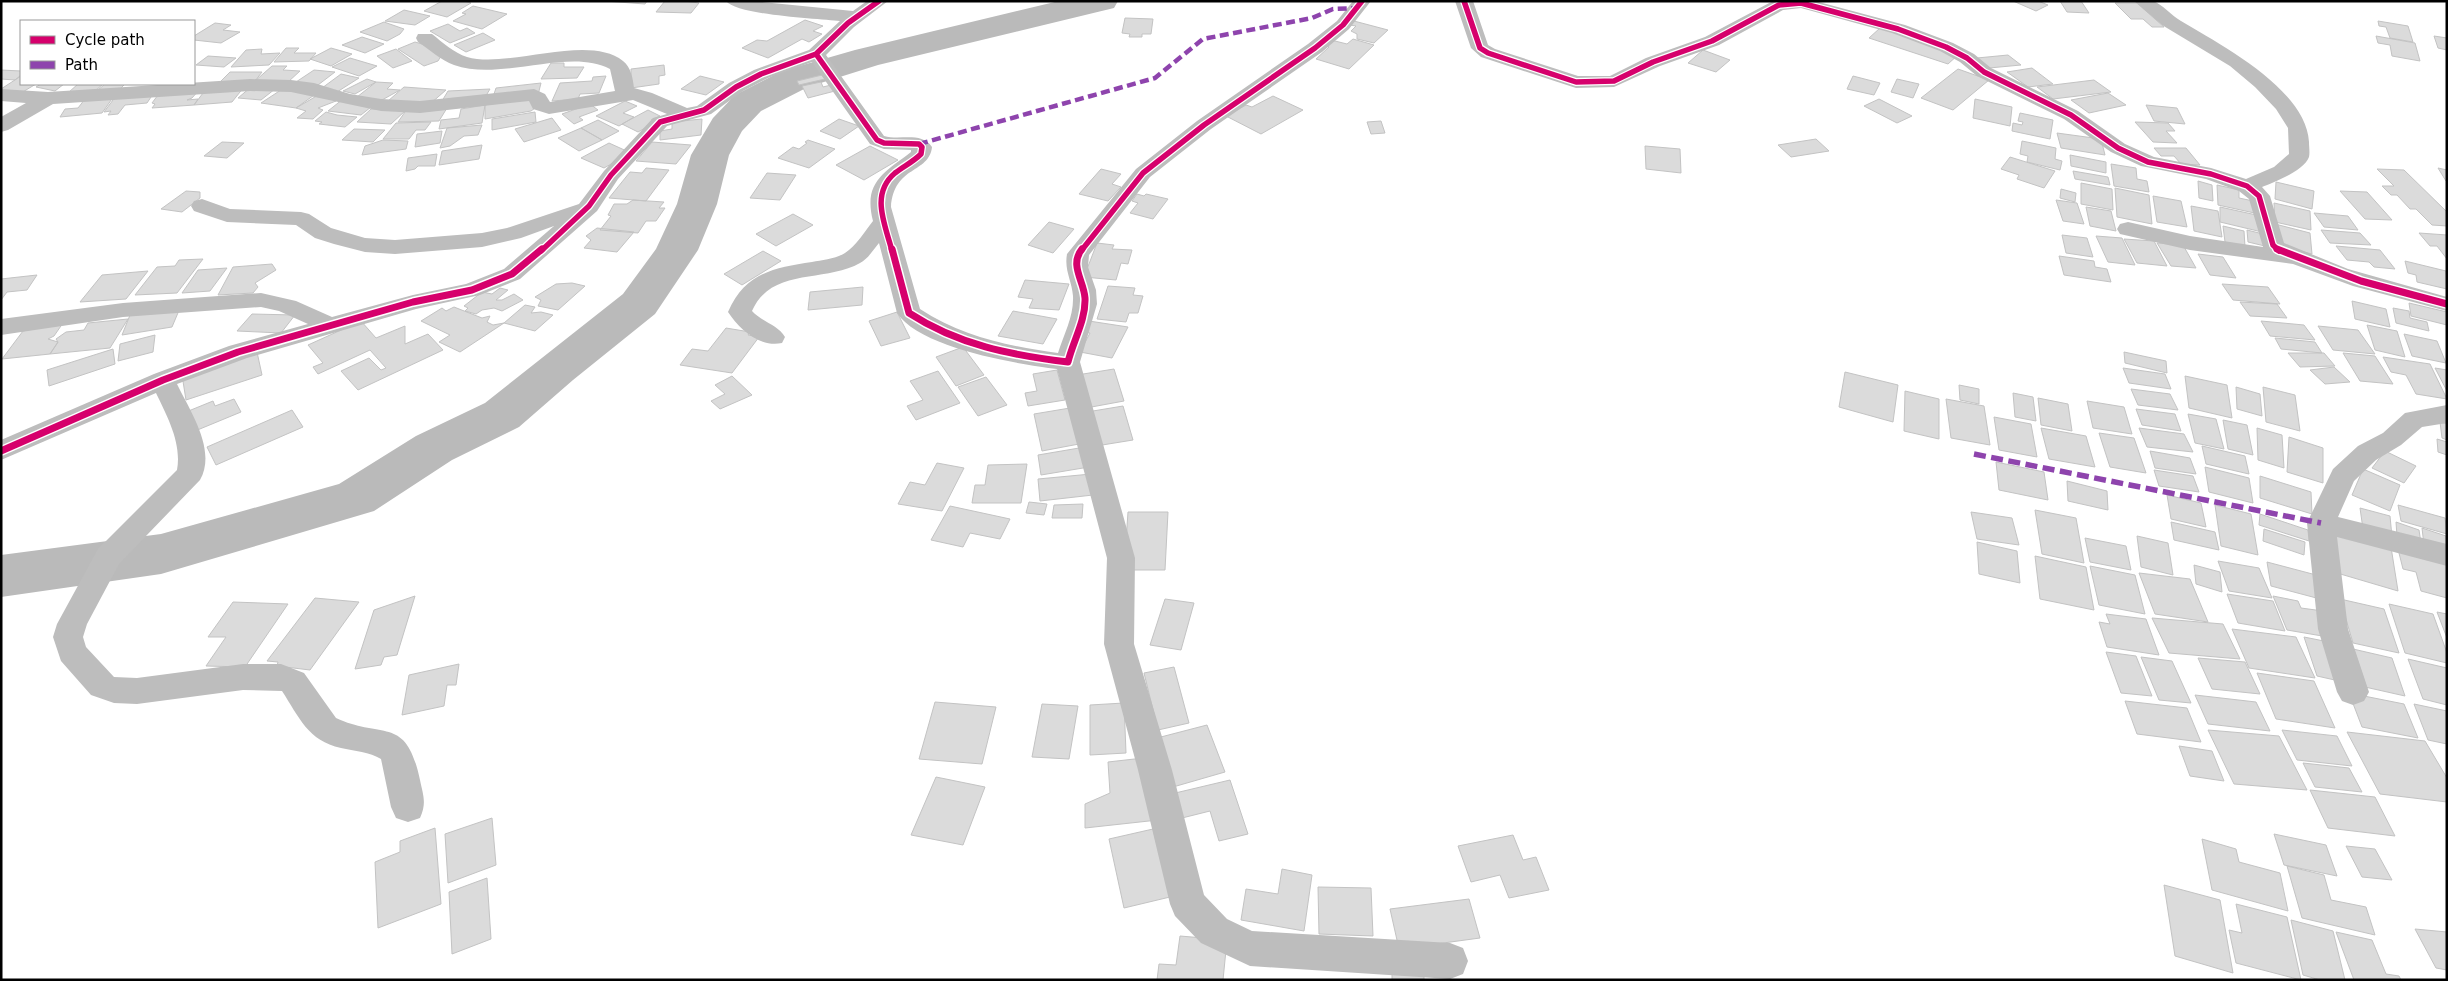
<svg xmlns="http://www.w3.org/2000/svg" width="2448" height="981" font-family="'DejaVu Sans',sans-serif">
<rect width="100%" height="100%" fill="#fff"/>
<g fill="none" stroke-linecap="round" stroke-linejoin="round">
<path fill="#bababa" fill-rule="evenodd" d="M 1059,1 L 1118,1 L 1114,8 L 878,65 L 808,87 L 761,111 L 742,131 L 729,155 L 717,204 L 698,250 L 655,314 L 573,380 L 519,427 L 452,460 L 374,511 L 161,574 L 1,597 L 1,555 L 161,534 L 339,484 L 416,436 L 485,403 L 623,294 L 656,249 L 677,204 L 691,155 L 713,118 L 735,95 L 782,71 L 855,50 Z"/>
</g>
<path fill="#dbdbdb" stroke="#c3c3c3" d="M 442,1 L 464,1 L 471,3 L 447,17 L 424,11 Z
M 605,1 L 647,1 L 645,4 Z
M 665,1 L 684,1 L 699,3 L 691,13 L 656,12 Z
M 2013,1 L 2038,1 L 2048,5 L 2036,11 Z
M 2060,1 L 2081,1 L 2089,13 L 2067,12 Z
M 2115,3 L 2137,3 L 2164,27 L 2152,27 L 2143,19 L 2131,19 Z
M 473,6 L 507,14 L 482,29 L 453,21 L 466,14 L 462,13 Z
M 404,10 L 430,16 L 415,25 L 385,21 Z
M 1125,18 L 1153,19 L 1151,34 L 1142,34 L 1142,37 L 1129,37 L 1130,34 L 1122,33 Z
M 805,20 L 823,26 L 813,31 L 822,34 L 809,42 L 802,39 L 768,58 L 742,48 L 757,40 L 767,41 Z
M 1354,21 L 1388,30 L 1374,43 L 1357,39 L 1357,34 L 1351,31 L 1356,26 L 1350,25 Z
M 2378,21 L 2408,26 L 2413,42 L 2390,38 L 2386,27 L 2379,26 Z
M 384,22 L 404,29 L 400,34 L 387,41 L 360,32 Z
M 215,23 L 231,25 L 223,30 L 240,32 L 221,43 L 194,40 L 194,36 Z
M 448,24 L 460,31 L 467,28 L 475,33 L 450,43 L 430,31 Z
M 1880,28 L 1959,54 L 1948,64 L 1869,38 Z
M 483,33 L 495,40 L 466,52 L 454,45 Z
M 2376,36 L 2415,43 L 2420,61 L 2392,56 L 2390,45 L 2378,43 Z
M 2434,36 L 2447,38 L 2447,50 L 2438,48 Z
M 362,37 L 384,44 L 365,53 L 342,45 Z
M 1353,39 L 1374,45 L 1349,69 L 1316,59 L 1329,47 L 1325,45 L 1331,40 L 1347,44 Z
M 415,42 L 422,44 L 443,53 L 438,61 L 424,66 L 398,49 Z
M 286,48 L 299,48 L 294,53 L 316,53 L 309,61 L 274,62 Z
M 331,48 L 352,54 L 331,66 L 310,59 Z
M 262,49 L 261,54 L 280,53 L 269,65 L 231,67 L 246,50 Z
M 396,49 L 412,61 L 393,68 L 377,56 Z
M 1703,50 L 1730,60 L 1716,72 L 1688,63 Z
M 2008,55 L 2021,65 L 1989,68 L 1977,58 Z
M 208,56 L 236,58 L 224,67 L 196,65 Z
M 350,58 L 377,66 L 359,76 L 332,67 Z
M 551,63 L 564,63 L 564,67 L 584,67 L 577,78 L 541,79 Z
M 664,65 L 665,75 L 659,76 L 659,84 L 631,88 L 631,69 Z
M 272,66 L 287,66 L 283,70 L 300,71 L 288,82 L 255,81 Z
M 2032,68 L 2053,84 L 2028,87 L 2007,72 Z
M 1958,69 L 1989,80 L 1953,110 L 1921,98 Z
M 1,70 L 21,71 L 21,75 L 15,80 L 1,79 Z
M 314,70 L 335,72 L 318,85 L 296,82 Z
M 230,72 L 262,72 L 255,81 L 218,84 Z
M 341,74 L 359,78 L 337,92 L 322,88 Z
M 822,75 L 825,79 L 799,85 L 797,81 Z
M 21,76 L 21,84 L 36,84 L 21,93 L 1,91 L 1,89 Z
M 606,76 L 599,93 L 580,94 L 578,99 L 552,101 L 560,83 L 592,81 L 593,77 Z
M 700,76 L 724,82 L 706,95 L 681,89 Z
M 1853,76 L 1880,83 L 1874,95 L 1847,89 Z
M 367,79 L 376,82 L 355,94 L 343,91 Z
M 1897,79 L 1919,84 L 1913,98 L 1891,92 Z
M 2094,80 L 2111,92 L 2053,99 L 2037,87 Z
M 376,82 L 393,83 L 387,89 L 400,90 L 382,100 L 357,97 Z
M 821,82 L 823,87 L 831,85 L 835,91 L 808,98 L 802,86 Z
M 541,83 L 538,95 L 492,100 L 496,88 Z
M 41,84 L 64,84 L 55,91 L 36,87 Z
M 78,84 L 103,84 L 94,92 L 69,92 Z
M 105,84 L 125,84 L 119,90 L 98,90 Z
M 244,87 L 232,102 L 194,105 L 206,89 Z
M 251,87 L 275,89 L 261,100 L 238,98 Z
M 404,87 L 446,90 L 430,104 L 388,101 Z
M 284,88 L 317,93 L 296,108 L 261,103 Z
M 200,89 L 192,98 L 187,100 L 198,99 L 194,105 L 152,108 L 155,104 L 152,103 L 161,91 Z
M 490,89 L 484,99 L 442,101 L 448,91 Z
M 2108,93 L 2126,105 L 2089,113 L 2071,100 Z
M 153,94 L 147,103 L 125,105 L 118,114 L 108,115 L 111,111 L 104,112 L 116,96 Z
M 320,94 L 336,101 L 318,108 L 323,110 L 313,119 L 297,118 L 306,111 L 296,108 Z
M 534,95 L 538,106 L 531,111 L 485,119 L 485,105 Z
M 114,96 L 102,113 L 60,117 L 65,109 L 78,108 L 85,99 Z
M 1273,96 L 1303,110 L 1261,134 L 1226,116 L 1246,105 L 1252,107 Z
M 343,99 L 376,103 L 361,115 L 328,111 Z
M 1879,99 L 1912,116 L 1897,123 L 1864,106 Z
M 1975,99 L 2012,107 L 2010,126 L 1973,118 Z
M 625,101 L 637,106 L 623,113 L 634,117 L 619,126 L 596,116 Z
M 590,104 L 598,110 L 579,117 L 583,120 L 574,124 L 562,114 Z
M 485,105 L 482,123 L 439,129 L 441,120 L 459,118 L 461,109 Z
M 2146,105 L 2177,108 L 2185,124 L 2154,121 Z
M 447,108 L 439,121 L 398,122 L 407,109 Z
M 371,109 L 405,111 L 391,124 L 357,122 Z
M 648,110 L 660,116 L 651,120 L 656,122 L 638,132 L 622,124 Z
M 326,112 L 337,115 L 357,117 L 345,127 L 319,124 L 322,122 L 315,121 Z
M 535,112 L 536,122 L 492,130 L 492,119 Z
M 2020,113 L 2053,120 L 2050,139 L 2012,131 L 2013,123 L 2022,125 L 2023,122 L 2018,121 Z
M 552,118 L 561,130 L 524,142 L 515,129 Z
M 702,119 L 701,135 L 660,140 L 660,131 L 672,129 L 672,122 Z
M 839,119 L 859,126 L 840,139 L 820,131 Z
M 598,120 L 619,131 L 602,140 L 581,128 Z
M 1381,121 L 1385,133 L 1371,134 L 1367,122 Z
M 431,122 L 425,130 L 416,130 L 409,139 L 383,139 L 396,123 Z
M 2135,122 L 2168,123 L 2175,131 L 2166,131 L 2177,143 L 2153,142 Z
M 482,125 L 478,135 L 464,136 L 450,146 L 440,148 L 447,128 Z
M 581,128 L 602,140 L 579,151 L 558,138 Z
M 354,129 L 385,130 L 373,142 L 342,140 Z
M 442,131 L 440,143 L 415,147 L 417,134 Z
M 2057,133 L 2101,139 L 2105,155 L 2061,148 Z
M 1816,139 L 1829,151 L 1791,157 L 1778,145 Z
M 383,140 L 408,141 L 406,149 L 362,155 L 365,146 Z
M 808,140 L 835,149 L 809,168 L 778,158 L 793,147 L 799,149 L 807,143 L 805,142 Z
M 2022,141 L 2056,148 L 2055,159 L 2062,161 L 2060,170 L 2027,162 L 2028,156 L 2020,154 Z
M 222,142 L 244,143 L 227,158 L 204,156 Z
M 652,142 L 691,145 L 676,164 L 636,161 Z
M 609,143 L 631,153 L 604,168 L 581,158 Z
M 482,145 L 479,159 L 439,165 L 442,151 Z
M 870,146 L 898,160 L 864,180 L 836,165 Z
M 1645,146 L 1680,149 L 1681,173 L 1646,169 Z
M 2154,148 L 2186,148 L 2200,165 L 2181,164 L 2174,156 L 2161,156 Z
M 437,154 L 435,166 L 418,166 L 415,169 L 406,171 L 408,158 Z
M 2070,155 L 2106,162 L 2106,173 L 2071,166 Z
M 2010,157 L 2055,171 L 2044,188 L 2017,179 L 2019,175 L 2001,169 Z
M 2111,164 L 2136,168 L 2137,179 L 2147,181 L 2149,192 L 2114,186 Z
M 646,168 L 669,170 L 646,201 L 609,198 L 630,172 L 642,173 Z
M 2438,168 L 2447,170 L 2447,181 L 2446,181 Z
M 1101,169 L 1121,174 L 1112,184 L 1121,187 L 1108,201 L 1079,194 Z
M 2377,169 L 2404,170 L 2447,212 L 2447,226 L 2432,225 L 2416,209 L 2410,209 L 2397,195 L 2391,195 L 2382,186 L 2394,186 Z
M 2073,171 L 2108,177 L 2110,185 L 2075,179 Z
M 767,173 L 796,175 L 780,200 L 750,198 Z
M 2198,181 L 2212,185 L 2213,201 L 2199,198 Z
M 2276,182 L 2314,191 L 2312,209 L 2275,199 Z
M 2081,183 L 2112,189 L 2113,210 L 2081,204 Z
M 2217,185 L 2239,190 L 2239,198 L 2258,202 L 2259,214 L 2218,205 Z
M 2115,188 L 2149,195 L 2152,224 L 2117,217 Z
M 2061,189 L 2076,193 L 2075,202 L 2060,198 Z
M 186,191 L 200,192 L 200,198 L 182,212 L 161,209 Z
M 2340,191 L 2367,192 L 2392,220 L 2365,219 Z
M 1137,194 L 1144,196 L 1146,194 L 1168,199 L 1153,219 L 1130,213 L 1138,203 L 1132,201 Z
M 2153,196 L 2181,201 L 2187,227 L 2157,222 Z
M 633,200 L 664,202 L 659,208 L 665,208 L 656,221 L 646,221 L 638,233 L 600,230 L 611,216 L 608,215 L 614,204 L 627,204 Z
M 2056,200 L 2077,203 L 2084,224 L 2063,221 Z
M 2274,203 L 2310,211 L 2311,230 L 2275,222 Z
M 2191,206 L 2218,211 L 2222,237 L 2194,231 Z
M 2086,207 L 2111,211 L 2116,231 L 2090,226 Z
M 2220,207 L 2261,216 L 2262,232 L 2220,222 Z
M 2314,213 L 2348,216 L 2358,230 L 2324,227 Z
M 793,214 L 813,225 L 776,246 L 756,234 Z
M 1049,222 L 1074,229 L 1053,253 L 1028,245 Z
M 2275,224 L 2310,233 L 2312,254 L 2276,245 Z
M 2223,226 L 2244,231 L 2245,247 L 2225,242 Z
M 597,228 L 634,232 L 617,252 L 584,248 L 591,240 L 586,236 Z
M 2247,230 L 2267,235 L 2269,247 L 2248,242 Z
M 2321,230 L 2360,233 L 2371,245 L 2330,243 Z
M 2419,233 L 2447,235 L 2447,259 L 2437,246 L 2430,246 Z
M 2062,235 L 2087,238 L 2093,257 L 2066,253 Z
M 2096,236 L 2122,238 L 2135,265 L 2108,262 Z
M 2124,239 L 2154,241 L 2167,266 L 2137,263 Z
M 1097,243 L 1114,245 L 1112,249 L 1132,250 L 1128,264 L 1121,263 L 1116,280 L 1084,277 Z
M 2157,243 L 2183,245 L 2196,268 L 2171,266 Z
M 2336,246 L 2380,250 L 2395,269 L 2374,267 L 2369,262 L 2347,260 Z
M 763,251 L 781,261 L 742,285 L 724,274 Z
M 2198,254 L 2223,257 L 2236,278 L 2210,275 Z
M 2059,256 L 2094,261 L 2095,267 L 2107,269 L 2111,282 L 2064,275 Z
M 203,259 L 177,293 L 135,295 L 157,267 L 175,266 L 179,260 Z
M 2405,261 L 2446,271 L 2447,289 L 2417,282 L 2416,275 L 2408,273 Z
M 272,264 L 276,270 L 255,283 L 258,287 L 253,293 L 218,295 L 233,267 Z
M 227,268 L 210,291 L 182,293 L 198,270 Z
M 148,271 L 126,299 L 80,302 L 102,275 Z
M 37,275 L 27,290 L 7,292 L 1,300 L 1,279 Z
M 1025,280 L 1069,284 L 1059,310 L 1029,308 L 1033,299 L 1018,297 Z
M 572,283 L 585,286 L 558,310 L 538,306 L 541,300 L 535,297 L 556,284 Z
M 2222,284 L 2268,287 L 2280,304 L 2233,300 Z
M 1108,286 L 1135,288 L 1133,295 L 1143,296 L 1138,313 L 1129,313 L 1126,322 L 1097,319 Z
M 863,287 L 862,305 L 808,310 L 810,292 Z
M 500,288 L 508,290 L 496,300 L 502,300 L 514,294 L 523,300 L 502,311 L 494,308 L 482,310 L 476,314 L 465,311 L 468,308 L 464,306 L 482,292 L 492,294 Z
M 2352,301 L 2386,309 L 2390,327 L 2355,319 Z
M 2240,302 L 2277,304 L 2287,318 L 2250,316 Z
M 2409,303 L 2447,312 L 2447,325 L 2411,316 Z
M 525,305 L 535,307 L 531,313 L 541,312 L 553,315 L 535,331 L 504,323 Z
M 454,307 L 482,318 L 490,316 L 487,322 L 493,325 L 504,323 L 460,352 L 439,342 L 450,335 L 421,321 L 442,308 L 446,311 Z
M 180,308 L 172,327 L 122,335 L 130,315 Z
M 2393,308 L 2409,311 L 2410,318 L 2427,322 L 2429,331 L 2396,323 Z
M 1013,311 L 1057,319 L 1043,344 L 998,336 Z
M 897,312 L 910,338 L 881,346 L 869,321 Z
M 252,314 L 295,315 L 281,333 L 237,331 Z
M 128,319 L 110,348 L 50,354 L 58,342 L 56,339 L 66,332 L 84,330 L 88,323 Z
M 361,321 L 376,338 L 405,326 L 405,344 L 428,334 L 443,350 L 358,390 L 341,371 L 369,358 L 381,370 L 386,368 L 370,350 L 318,374 L 313,367 L 323,363 L 308,345 Z
M 1089,321 L 1128,327 L 1112,358 L 1080,352 L 1090,333 L 1083,332 Z
M 2261,321 L 2304,325 L 2315,340 L 2270,336 Z
M 63,323 L 54,336 L 48,339 L 58,342 L 50,354 L 2,359 L 23,331 Z
M 2367,325 L 2397,331 L 2405,357 L 2375,350 Z
M 2318,326 L 2358,330 L 2375,354 L 2333,350 Z
M 726,328 L 750,332 L 748,335 L 759,337 L 732,373 L 680,365 L 692,349 L 708,351 Z
M 2404,334 L 2437,341 L 2446,363 L 2412,356 Z
M 155,335 L 153,352 L 118,361 L 120,344 Z
M 2275,338 L 2315,342 L 2322,353 L 2281,349 Z
M 963,347 L 984,375 L 956,386 L 936,357 Z
M 113,349 L 115,364 L 49,386 L 47,370 Z
M 257,352 L 262,375 L 186,400 L 182,375 Z
M 2124,352 L 2166,361 L 2167,373 L 2125,363 Z
M 2288,353 L 2324,353 L 2335,366 L 2300,367 Z
M 2343,353 L 2375,356 L 2393,384 L 2360,381 Z
M 2383,357 L 2430,364 L 2447,399 L 2416,394 L 2406,375 L 2391,372 Z
M 2334,367 L 2350,382 L 2325,384 L 2310,370 Z
M 2123,368 L 2165,374 L 2171,389 L 2129,383 Z
M 2435,368 L 2447,370 L 2447,391 Z
M 1114,369 L 1124,401 L 1086,408 L 1077,375 Z
M 1057,370 L 1065,400 L 1028,406 L 1025,393 L 1037,391 L 1033,374 Z
M 938,371 L 960,403 L 916,420 L 907,406 L 923,400 L 910,381 Z
M 1845,372 L 1898,385 L 1893,422 L 1839,407 Z
M 732,376 L 752,395 L 720,409 L 711,401 L 725,394 L 715,385 Z
M 2185,376 L 2227,385 L 2232,418 L 2189,408 Z
M 986,377 L 1007,405 L 978,416 L 958,387 Z
M 1959,385 L 1979,389 L 1979,404 L 1960,400 Z
M 2236,387 L 2260,394 L 2262,416 L 2237,409 Z
M 2263,387 L 2295,395 L 2300,431 L 2266,422 Z
M 2131,389 L 2170,394 L 2178,410 L 2138,405 Z
M 1905,391 L 1939,399 L 1939,439 L 1904,431 Z
M 2013,393 L 2033,397 L 2036,421 L 2015,417 Z
M 2038,398 L 2068,404 L 2072,431 L 2041,425 Z
M 234,399 L 241,412 L 195,431 L 186,412 L 213,401 L 215,406 Z
M 1946,399 L 1984,406 L 1990,445 L 1951,438 Z
M 2087,401 L 2124,407 L 2132,434 L 2093,428 Z
M 1123,406 L 1133,440 L 1096,446 L 1087,412 Z
M 1070,408 L 1079,444 L 1042,451 L 1034,414 Z
M 2136,409 L 2175,414 L 2181,431 L 2142,425 Z
M 292,410 L 303,427 L 216,465 L 207,447 Z
M 2188,414 L 2216,419 L 2224,449 L 2195,443 Z
M 1994,417 L 2031,424 L 2037,457 L 1999,450 Z
M 2223,420 L 2247,425 L 2253,455 L 2228,449 Z
M 2440,422 L 2447,424 L 2447,440 L 2442,438 Z
M 2041,428 L 2086,436 L 2095,467 L 2049,459 Z
M 2139,428 L 2184,434 L 2193,452 L 2147,447 Z
M 2257,428 L 2282,435 L 2284,468 L 2258,460 Z
M 2099,433 L 2134,438 L 2146,473 L 2110,467 Z
M 2289,437 L 2323,448 L 2323,483 L 2287,472 Z
M 2437,439 L 2447,442 L 2447,455 L 2438,452 Z
M 2202,446 L 2245,456 L 2249,474 L 2206,464 Z
M 1085,447 L 1089,467 L 1041,475 L 1038,455 Z
M 2150,451 L 2190,458 L 2196,474 L 2155,468 Z
M 2385,451 L 2416,466 L 2404,483 L 2372,468 Z
M 1996,462 L 2044,472 L 2048,500 L 1999,490 Z
M 937,463 L 964,468 L 942,511 L 898,504 L 910,482 L 925,485 Z
M 1027,464 L 1021,503 L 972,503 L 975,485 L 985,485 L 988,465 Z
M 2205,467 L 2249,478 L 2253,503 L 2209,492 Z
M 2363,469 L 2400,485 L 2390,511 L 2352,495 Z
M 2154,470 L 2193,476 L 2199,492 L 2159,486 Z
M 1091,474 L 1093,495 L 1040,501 L 1038,479 Z
M 2260,476 L 2311,492 L 2312,514 L 2260,498 Z
M 2067,481 L 2107,491 L 2108,510 L 2068,501 Z
M 2167,495 L 2201,503 L 2206,527 L 2171,519 Z
M 1029,502 L 1047,504 L 1044,515 L 1026,513 Z
M 1083,504 L 1082,518 L 1052,518 L 1054,505 Z
M 2215,505 L 2251,514 L 2258,555 L 2221,546 Z
M 2398,505 L 2445,518 L 2447,534 L 2401,521 Z
M 950,506 L 1010,519 L 1000,539 L 970,533 L 963,547 L 931,540 Z
M 2360,508 L 2390,516 L 2392,537 L 2363,529 Z
M 2035,510 L 2076,518 L 2084,563 L 2042,554 Z
M 1128,512 L 1168,512 L 1165,570 L 1124,570 Z
M 1971,512 L 2012,518 L 2019,545 L 1977,539 Z
M 2260,514 L 2308,530 L 2309,541 L 2259,525 Z
M 2171,522 L 2215,532 L 2219,550 L 2174,540 Z
M 2396,522 L 2419,530 L 2421,543 L 2397,536 Z
M 2422,528 L 2446,536 L 2447,552 L 2424,545 Z
M 2264,529 L 2305,542 L 2304,555 L 2263,541 Z
M 2332,530 L 2391,547 L 2398,591 L 2337,573 Z
M 2137,536 L 2168,543 L 2173,575 L 2141,567 Z
M 2085,538 L 2126,546 L 2131,570 L 2090,562 Z
M 1977,542 L 2017,551 L 2020,583 L 1979,574 Z
M 2398,549 L 2447,561 L 2447,598 L 2421,591 L 2416,572 L 2403,569 Z
M 2035,556 L 2086,567 L 2094,610 L 2040,599 Z
M 2218,561 L 2259,568 L 2272,598 L 2229,591 Z
M 2267,562 L 2320,576 L 2324,600 L 2271,586 Z
M 2194,565 L 2220,572 L 2222,592 L 2196,584 Z
M 2090,566 L 2135,575 L 2145,614 L 2099,605 Z
M 2139,573 L 2190,579 L 2208,622 L 2155,614 Z
M 2227,594 L 2273,601 L 2285,631 L 2238,623 Z
M 415,596 L 397,655 L 384,657 L 381,665 L 355,669 L 374,610 Z
M 2273,596 L 2298,601 L 2301,608 L 2323,611 L 2334,638 L 2287,630 Z
M 315,598 L 359,602 L 310,670 L 277,666 L 278,662 L 267,661 Z
M 1165,599 L 1194,603 L 1181,650 L 1150,645 Z
M 2340,599 L 2384,609 L 2399,653 L 2353,643 Z
M 233,602 L 288,604 L 245,667 L 206,666 L 226,637 L 208,637 Z
M 2389,604 L 2433,614 L 2447,653 L 2447,663 L 2405,653 Z
M 2437,612 L 2447,614 L 2447,638 Z
M 2106,614 L 2146,619 L 2159,655 L 2107,647 L 2099,622 L 2110,624 Z
M 2152,618 L 2223,624 L 2240,659 L 2169,653 Z
M 2232,629 L 2296,637 L 2315,678 L 2249,668 Z
M 2304,637 L 2334,643 L 2348,683 L 2317,676 Z
M 2353,649 L 2392,658 L 2405,696 L 2365,687 Z
M 2106,652 L 2136,656 L 2152,696 L 2121,693 Z
M 2141,657 L 2172,661 L 2191,703 L 2159,700 Z
M 2198,658 L 2245,662 L 2260,694 L 2212,689 Z
M 2408,659 L 2447,668 L 2447,705 L 2423,699 Z
M 459,664 L 456,685 L 447,685 L 444,706 L 402,715 L 409,675 Z
M 1174,667 L 1189,723 L 1158,730 L 1144,673 Z
M 2257,673 L 2314,681 L 2335,728 L 2276,719 Z
M 2349,693 L 2404,704 L 2418,738 L 2362,727 Z
M 2195,695 L 2256,702 L 2270,731 L 2208,724 Z
M 2125,701 L 2187,708 L 2201,742 L 2137,734 Z
M 935,702 L 996,707 L 982,764 L 919,759 Z
M 1124,703 L 1126,753 L 1090,755 L 1090,705 Z
M 1042,704 L 1078,706 L 1069,759 L 1032,757 Z
M 2414,704 L 2447,711 L 2447,744 L 2428,740 Z
M 1207,725 L 1225,772 L 1173,787 L 1157,738 Z
M 2208,730 L 2279,736 L 2307,790 L 2234,784 Z
M 2282,730 L 2337,736 L 2352,766 L 2297,760 Z
M 2347,732 L 2425,741 L 2447,778 L 2447,802 L 2380,794 Z
M 2179,746 L 2212,751 L 2224,781 L 2190,776 Z
M 1152,757 L 1158,820 L 1085,828 L 1085,804 L 1110,793 L 1108,762 Z
M 2303,763 L 2349,768 L 2362,792 L 2315,787 Z
M 936,777 L 985,787 L 963,845 L 911,835 Z
M 1230,780 L 1248,834 L 1219,841 L 1210,811 L 1178,819 L 1171,794 Z
M 2310,790 L 2375,797 L 2395,836 L 2328,828 Z
M 492,818 L 496,865 L 448,883 L 445,834 Z
M 435,828 L 441,904 L 378,928 L 375,862 L 400,852 L 400,841 Z
M 1153,829 L 1170,897 L 1124,908 L 1109,839 Z
M 2274,834 L 2326,845 L 2337,876 L 2284,865 Z
M 1513,835 L 1523,860 L 1536,857 L 1549,890 L 1509,898 L 1500,875 L 1471,882 L 1458,846 Z
M 2202,839 L 2236,849 L 2239,862 L 2280,873 L 2288,911 L 2212,890 Z
M 2346,846 L 2375,849 L 2392,880 L 2362,877 Z
M 2287,866 L 2324,875 L 2331,900 L 2366,907 L 2375,935 L 2302,918 Z
M 1282,869 L 1312,875 L 1304,931 L 1241,920 L 1246,889 L 1278,894 Z
M 487,878 L 491,939 L 452,954 L 449,892 Z
M 2164,885 L 2220,900 L 2233,973 L 2175,956 Z
M 1318,887 L 1371,888 L 1373,936 L 1319,934 Z
M 1469,899 L 1480,938 L 1399,949 L 1390,909 Z
M 2236,904 L 2287,917 L 2301,980 L 2236,963 L 2229,930 L 2242,933 Z
M 2291,920 L 2333,931 L 2345,980 L 2320,980 L 2303,975 Z
M 2415,929 L 2447,932 L 2447,970 L 2436,968 Z
M 2336,932 L 2372,940 L 2386,974 L 2399,976 L 2401,980 L 2354,980 Z
M 1180,936 L 1227,940 L 1223,980 L 1157,980 L 1159,964 L 1176,965 Z
M 1392,966 L 1424,971 L 1424,980 L 1392,980 Z"/>
<g fill="none" stroke-linecap="round" stroke-linejoin="round">
<path fill="#bdbdbd" fill-rule="evenodd" d="M 726,1 L 753,1 L 853,11 L 867,1 L 888,1 L 854,27 L 826,55 L 884,136 C 900,141 921,131 932,147 C 929,174 894,165 891,207 L 920,309 C 963,337 1008,346 1058,353 C 1064,334 1074,316 1073,296 C 1072,281 1064,270 1067,254 L 1136,169 L 1197,121 L 1308,44 L 1337,21 L 1353,1 L 1371,1 L 1349,29 L 1322,52 L 1211,129 L 1150,177 L 1089,255 L 1088,267 L 1096,290 L 1097,304 L 1080,362 L 1135,558 L 1134,644 L 1172,770 L 1204,895 L 1227,919 L 1252,931 L 1450,943 L 1463,948 L 1468,961 L 1463,974 L 1450,979 L 1250,966 L 1201,943 L 1175,916 L 1170,904 L 1138,770 L 1104,644 L 1107,558 L 1057,369 C 1017,364 920,348 897,313 L 879,243 C 873,250 868,259 860,263 C 825,283 771,267 752,311 C 762,322 778,325 785,337 L 782,343 C 760,348 739,329 728,312 C 745,273 773,268 812,262 C 822,260 835,259 845,253 C 856,246 865,231 873,221 C 863,182 884,173 911,152 L 911,150 L 884,149 L 870,144 L 812,62 L 768,78 L 743,91 L 711,114 L 667,126 L 618,179 L 597,211 L 520,279 L 480,295 L 416,309 L 247,358 L 177,384 C 190,411 217,450 200,480 L 119,564 L 87,624 L 83,637 L 86,647 L 114,677 L 137,678 L 243,664 L 281,664 L 304,673 L 336,718 C 383,740 406,714 420,780 C 423,795 427,803 420,818 L 408,822 L 396,818 L 391,807 L 381,759 C 370,752 354,751 341,748 C 308,741 299,717 282,691 L 243,690 L 137,704 L 114,703 L 91,695 L 61,661 L 53,637 L 57,624 L 98,549 L 177,470 C 182,443 167,416 156,393 L 1,460 L 1,440 L 154,374 L 229,346 L 308,324 L 279,311 L 261,307 L 123,317 L 1,335 L 1,319 L 123,303 L 261,293 L 296,301 L 332,317 L 413,295 L 466,284 L 504,269 L 554,226 L 521,238 L 482,247 L 395,254 L 365,252 L 334,244 L 315,238 L 296,225 L 227,222 L 194,211 L 191,206 L 194,201 L 202,199 L 230,209 L 301,212 L 309,214 L 331,228 L 365,238 L 395,240 L 482,233 L 507,228 L 579,204 L 604,171 L 653,118 L 667,114 L 633,100 L 549,114 L 533,109 L 529,101 L 420,113 L 381,111 L 291,92 L 250,91 L 53,104 L 8,130 L 1,132 L 1,117 L 26,103 L 1,101 L 1,89 L 48,92 L 250,79 L 291,80 L 314,83 L 350,94 L 381,99 L 420,101 L 534,89 L 545,94 L 550,102 L 615,91 L 610,69 C 569,47 501,82 454,65 C 441,60 430,50 418,42 L 416,38 L 418,34 L 432,34 C 442,42 454,53 467,57 C 508,69 588,33 623,61 C 631,67 633,79 634,88 L 652,93 L 687,108 L 697,106 L 729,83 L 754,70 L 809,50 L 840,21 C 820,19 736,15 726,1 Z
M 1455,1 L 1473,1 L 1488,45 L 1495,49 L 1578,76 L 1610,76 L 1646,58 L 1705,37 L 1773,1 L 1815,1 L 1905,25 L 1953,43 L 1974,54 L 1991,68 L 2078,111 L 2125,144 L 2154,157 L 2211,168 L 2246,179 L 2274,167 L 2289,154 L 2288,128 L 2276,109 L 2255,87 L 2230,66 L 2162,25 L 2134,1 C 2140,1 2148,0 2153,1 C 2162,4 2172,16 2181,21 C 2221,45 2306,89 2309,142 C 2309,146 2310,153 2309,157 C 2304,171 2274,182 2262,187 L 2270,196 L 2284,243 L 2348,269 L 2447,297 L 2447,311 L 2353,286 L 2293,264 L 2190,250 L 2120,234 L 2117,229 L 2120,224 L 2128,222 L 2190,236 L 2263,247 L 2249,199 L 2239,191 L 2206,179 L 2141,166 L 2111,152 L 2064,119 L 1977,76 L 1960,62 L 1940,51 L 1892,33 L 1801,8 L 1783,10 L 1719,45 L 1660,66 L 1614,87 L 1576,88 L 1481,57 L 1471,48 Z
M 2447,405 L 2447,423 L 2422,427 L 2401,445 L 2376,460 L 2354,481 L 2338,517 L 2447,544 L 2447,566 L 2337,537 L 2348,629 L 2369,692 L 2364,701 L 2353,705 L 2342,701 L 2337,692 L 2318,629 L 2307,523 L 2333,469 L 2358,446 L 2383,433 L 2405,413 Z"/>
<path stroke="#8e44ad" stroke-width="4.5" stroke-dasharray="9 4.5" stroke-linecap="butt" d="M 919,144 L 1155,78 L 1203,39 L 1312,18 L 1333,9 L 1358,8"/>
<path stroke="#8e44ad" stroke-width="5.5" stroke-dasharray="12 5.5" stroke-linecap="butt" d="M 1974,454 L 2321,523"/>
<g stroke="#fff" stroke-width="8">
<path id="cycleway-far1" d="M 879,1 L 848,23 L 816,54 L 877,140 L 884,143 L 919,144 L 922,147 L 921,154 C 913,162 904,166 895,173 C 870,194 885,224 892,251
M 1464,1 L 1480,48 L 1488,53 L 1576,82 L 1614,81 L 1653,62 L 1712,41 L 1779,5 L 1801,3 L 1898,29 L 1946,47 L 1967,58 L 1984,72 L 2071,115 L 2118,148 L 2148,162 L 2211,174 L 2247,186 L 2259,196 L 2273,245 L 2279,251
M 541,251 L 589,206 L 611,175 L 660,122 L 704,110 L 736,87 L 761,74 L 816,54
M 1081,251 L 1143,173 L 1204,125 L 1315,48 L 1343,25 L 1362,1"/>
</g>
<g stroke="#fff" stroke-width="10">
<path id="cycleway" d="M 892,249 L 909,313 C 958,345 1011,355 1068,362 C 1073,341 1086,320 1085,298 C 1084,281 1069,265 1082,249
M 2277,249 L 2361,281 L 2447,304
M 1,451 L 163,380 L 238,352 L 413,302 L 472,290 L 512,274 L 542,249"/>
</g>
<use href="#cycleway-far1" stroke="#d6006c" stroke-width="5.5"/>
<use href="#cycleway" stroke="#d6006c" stroke-width="7"/>
</g>
<rect width="2448" height="981" fill="none" stroke="#000000" stroke-width="5"/>
<rect x="20" y="20" width="175" height="65" fill="#ffffff" stroke="#999999"/>
<rect x="30" y="36" width="25" height="8" fill="#d6006c" stroke="#999999"/>
<text x="65" y="45" font-size="15" fill="#000000">Cycle path</text>
<rect x="30" y="61" width="25" height="8" fill="#8e44ad" stroke="#999999"/>
<text x="65" y="70" font-size="15" fill="#000000">Path</text>
</svg>
